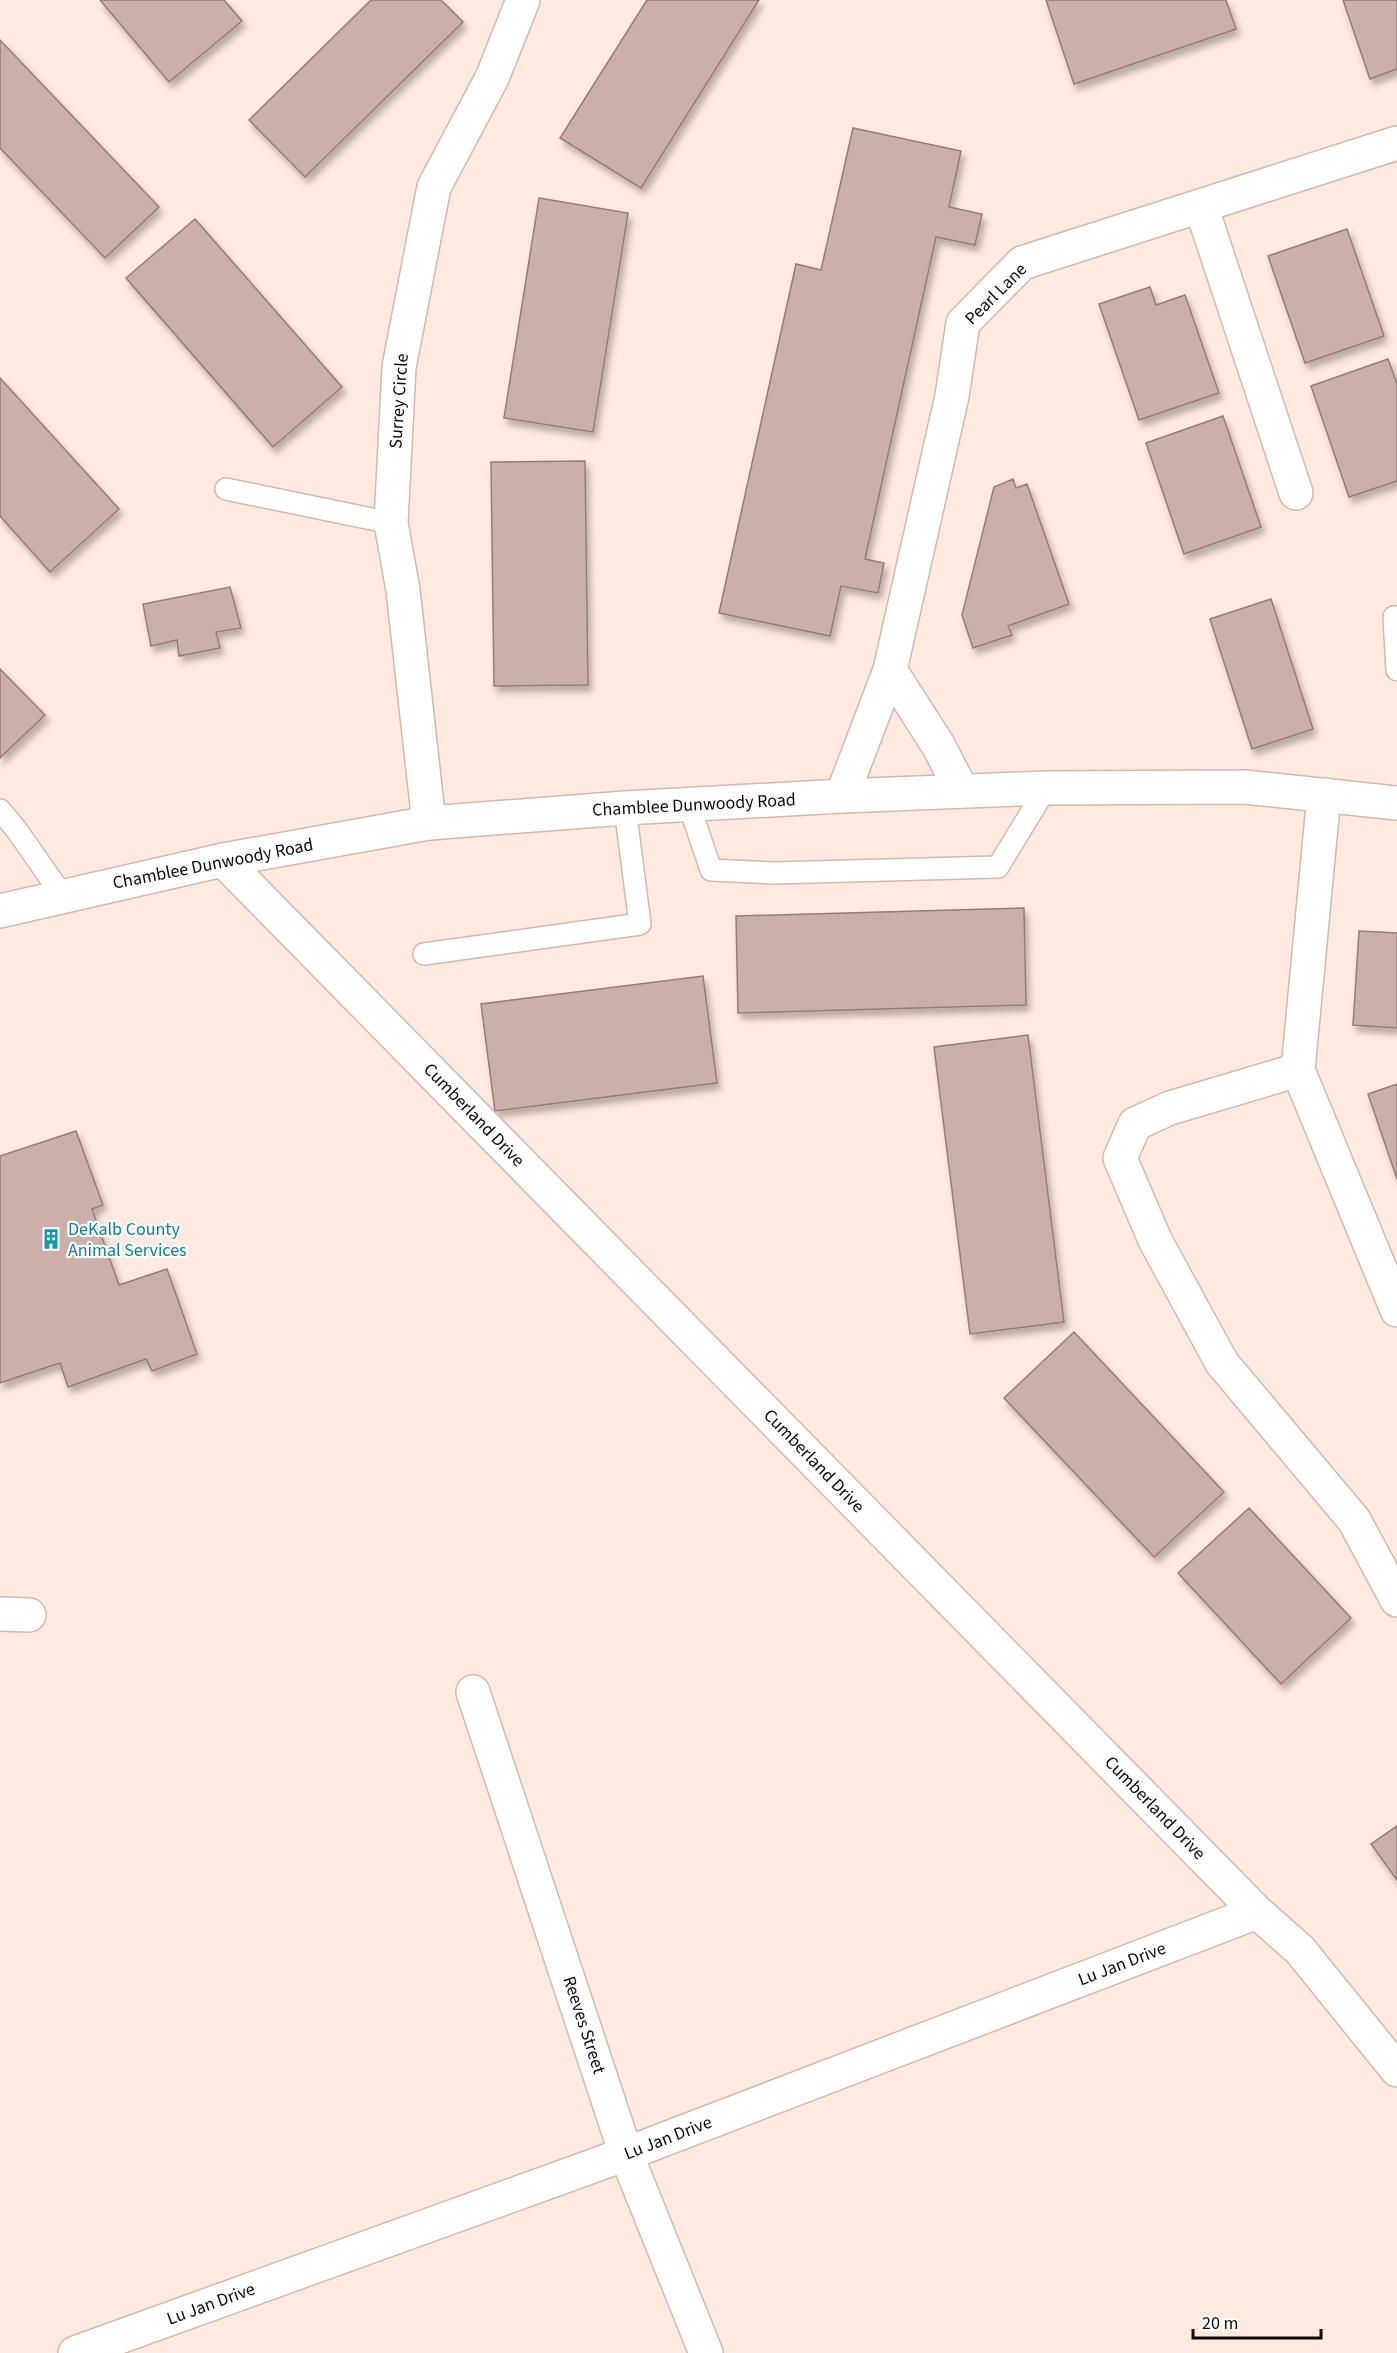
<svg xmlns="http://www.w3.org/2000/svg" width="1397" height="2353" font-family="'Source Sans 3',sans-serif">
<defs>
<filter id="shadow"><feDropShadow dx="3.5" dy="6" stdDeviation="3" flood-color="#0004"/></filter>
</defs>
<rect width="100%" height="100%" fill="#feeadf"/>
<path fill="#cab0a8" stroke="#957c74" stroke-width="1.5" filter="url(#shadow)" d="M 100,0 L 224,0 L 242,21 L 169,82 Z
M 371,0 L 441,0 L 463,22 L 305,177 L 249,120 Z
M 647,0 L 759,0 L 641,188 L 560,138 Z
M 1046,0 L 1226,0 L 1236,29 L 1074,84 Z
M 1343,0 L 1397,0 L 1397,69 L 1370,79 Z
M 0,40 L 159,207 L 105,258 L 0,148 Z
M 853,128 L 961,151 L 949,207 L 982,214 L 975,245 L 936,237 L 865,559 L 884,563 L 878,593 L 841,586 L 830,636 L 719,613 L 796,264 L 821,270 Z
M 539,198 L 628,213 L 593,432 L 504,418 Z
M 195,219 L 342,387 L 273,447 L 126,278 Z
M 1347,229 L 1384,336 L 1305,363 L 1268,256 Z
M 1150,287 L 1156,305 L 1185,295 L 1219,393 L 1139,420 L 1099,304 Z
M 1388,359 L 1397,384 L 1397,481 L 1349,497 L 1311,386 Z
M 0,378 L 119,509 L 50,572 L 0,516 Z
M 1223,416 L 1261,527 L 1184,554 L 1146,443 Z
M 585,461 L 588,685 L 494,686 L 491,462 Z
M 1013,479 L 1016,488 L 1027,484 L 1069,604 L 1008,626 L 1012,635 L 973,648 L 962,615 L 994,487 Z
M 230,587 L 241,628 L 216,632 L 220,648 L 179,656 L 177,640 L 151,646 L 143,604 Z
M 1271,599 L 1313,729 L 1252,749 L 1210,619 Z
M 0,669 L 45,715 L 0,758 Z
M 1024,908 L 1026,1005 L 738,1013 L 736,916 Z
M 1359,931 L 1397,933 L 1397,1028 L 1353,1025 Z
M 703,976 L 717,1083 L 495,1111 L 481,1004 Z
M 1028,1035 L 1064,1322 L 970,1334 L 934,1047 Z
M 1397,1084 L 1397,1179 L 1368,1094 Z
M 76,1131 L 103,1205 L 92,1209 L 119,1285 L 167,1269 L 197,1354 L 152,1371 L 146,1359 L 68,1387 L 60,1363 L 0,1383 L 0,1156 Z
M 1074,1332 L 1224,1492 L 1154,1557 L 1004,1398 Z
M 1249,1508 L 1351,1618 L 1281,1684 L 1178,1573 Z
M 1397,1826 L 1397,1880 L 1371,1844 Z"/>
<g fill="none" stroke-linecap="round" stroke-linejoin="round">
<g stroke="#d1b9ac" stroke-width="24">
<path id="lane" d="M 226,489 L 391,523
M 1394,617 L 1397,670
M 689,805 L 711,870 L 774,873 L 998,867 L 1046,788
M 0,810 L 16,829 L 62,895
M 424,954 L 640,924 L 625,808"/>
</g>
<g stroke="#d1b9ac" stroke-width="36">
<path id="street" d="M 1201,206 L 1296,493
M 890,670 L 938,745 L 962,791
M 1324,795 L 1298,1070 L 1397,1310
M 842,796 L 890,670 L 952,396 L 963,323 L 1022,263 L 1397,143
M 429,823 L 403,590 L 391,523 L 399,367 L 434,187 L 492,78 L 523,0
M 223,860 L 1257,1912 L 1300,1950 L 1397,2070
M 1298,1070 L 1170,1108 L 1135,1124 L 1120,1158 L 1155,1240 L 1222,1363 L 1354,1520 L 1397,1600
M 0,1614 L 29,1615
M 473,1692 L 626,2154 L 706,2353
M 75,2353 L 626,2154 L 1257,1912"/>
</g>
<g stroke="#d1b9ac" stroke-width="36">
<path id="secondary" d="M 0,911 L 223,860 L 429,823 L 625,808 L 842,796 L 1046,788 L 1245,787 L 1397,803"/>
</g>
<use href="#lane" stroke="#fff" stroke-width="21"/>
<use href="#street" stroke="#fff" stroke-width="33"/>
<use href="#secondary" stroke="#fff" stroke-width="33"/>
</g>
<defs>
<g id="building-bare" transform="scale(1.62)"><path d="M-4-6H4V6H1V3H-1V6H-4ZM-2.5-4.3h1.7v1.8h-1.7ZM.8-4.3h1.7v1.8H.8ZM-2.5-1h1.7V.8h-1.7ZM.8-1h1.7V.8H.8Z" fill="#0f9aa8" stroke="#fff" stroke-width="2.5" paint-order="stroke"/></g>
</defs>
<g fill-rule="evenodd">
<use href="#building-bare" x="51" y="1239"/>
</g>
<g text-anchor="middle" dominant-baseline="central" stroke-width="4.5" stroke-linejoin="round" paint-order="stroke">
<g font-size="18" fill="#110905" stroke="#fff">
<text transform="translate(996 294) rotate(-45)">Pearl Lane</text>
<text transform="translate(399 401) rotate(-86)">Surrey Circle</text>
<text transform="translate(694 805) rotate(-3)">Chamblee Dunwoody Road</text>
<text transform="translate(213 864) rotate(-11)">Chamblee Dunwoody Road</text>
<text transform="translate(474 1115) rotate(46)">Cumberland Drive</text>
<text transform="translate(814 1461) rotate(46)">Cumberland Drive</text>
<text transform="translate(1155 1808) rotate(46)">Cumberland Drive</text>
<text transform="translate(1122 1964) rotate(-21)">Lu Jan Drive</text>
<text transform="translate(584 2025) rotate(72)">Reeves Street</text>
<text transform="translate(668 2138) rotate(-21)">Lu Jan Drive</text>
<text transform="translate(211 2304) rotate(-20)">Lu Jan Drive</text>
</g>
<g font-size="18" fill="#0d838f" stroke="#fff" text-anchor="start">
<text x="68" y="1229">DeKalb County<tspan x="68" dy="21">Animal Services</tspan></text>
</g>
</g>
<path d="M1193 2329v9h128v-9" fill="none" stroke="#110905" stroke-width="3"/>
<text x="1202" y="2329" font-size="18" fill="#110905" stroke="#ffffff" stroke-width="4.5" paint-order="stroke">20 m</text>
</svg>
